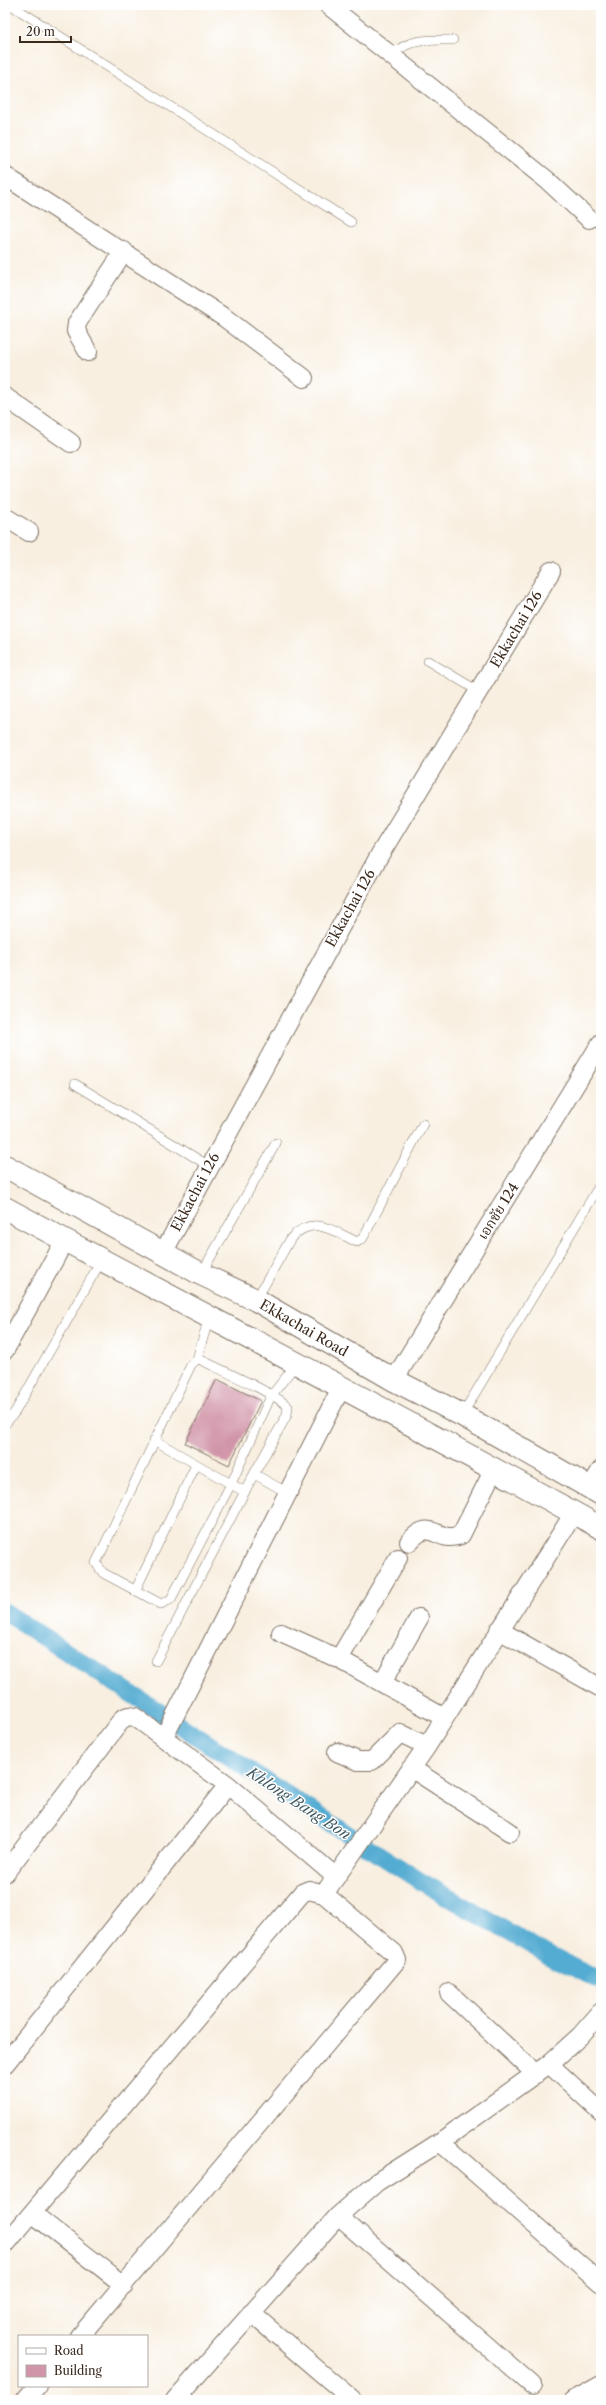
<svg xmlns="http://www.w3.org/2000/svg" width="606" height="2405" font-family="'Libre Caslon Text','Noto Serif Thai',serif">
<rect width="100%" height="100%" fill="#fff"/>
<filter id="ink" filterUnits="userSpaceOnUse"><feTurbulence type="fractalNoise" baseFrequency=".025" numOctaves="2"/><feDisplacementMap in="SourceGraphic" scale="8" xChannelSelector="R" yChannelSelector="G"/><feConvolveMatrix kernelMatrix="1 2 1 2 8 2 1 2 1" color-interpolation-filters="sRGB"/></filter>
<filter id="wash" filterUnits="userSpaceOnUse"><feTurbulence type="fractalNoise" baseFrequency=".012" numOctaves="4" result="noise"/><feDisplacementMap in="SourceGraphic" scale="16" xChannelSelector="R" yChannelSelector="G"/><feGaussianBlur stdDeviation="0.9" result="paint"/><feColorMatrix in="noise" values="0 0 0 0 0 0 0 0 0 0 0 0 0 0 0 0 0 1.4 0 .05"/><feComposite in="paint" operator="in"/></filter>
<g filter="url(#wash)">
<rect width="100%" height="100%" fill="#f8efe0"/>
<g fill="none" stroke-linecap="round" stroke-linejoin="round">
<path stroke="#55acd2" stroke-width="18" d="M 5,1612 L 417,1879 L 548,1955 L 601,1981"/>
</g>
<g id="blocks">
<path fill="#d195a9" d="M 217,1379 L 261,1401 L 229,1465 L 185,1443 Z"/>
</g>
</g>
<g filter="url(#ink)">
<use href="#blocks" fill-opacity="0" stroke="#7d6f62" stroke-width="1"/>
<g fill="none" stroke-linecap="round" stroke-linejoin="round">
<g stroke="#7d6f62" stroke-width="10">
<path id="lane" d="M 11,5 L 351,222
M 391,55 C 411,38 427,40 453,40
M 428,661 L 478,691
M 75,1084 L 209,1166
M 201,1274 L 276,1143
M 256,1300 L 291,1238 C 314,1214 333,1231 357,1242 L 363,1238 L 423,1124
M 197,1359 L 209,1317
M 462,1415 L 601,1183
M 5,1424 L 15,1412 L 101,1261
M 154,1440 L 245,1492
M 288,1493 L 254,1474 L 287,1415 L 288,1407 C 281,1396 217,1368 201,1360 L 197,1359 L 191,1365 L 96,1563 L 103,1573 L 161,1604 L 171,1599 L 231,1484 L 271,1396 L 297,1363
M 135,1591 L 196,1465
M 156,1661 L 254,1474"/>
</g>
<g stroke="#7d6f62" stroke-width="20">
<path id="street" d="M 328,5 L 547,180 L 589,219
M 5,176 L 225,318 L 304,378
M 88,352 L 76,331 L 77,323 L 124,251
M 5,397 L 71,443
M 5,517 L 29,532
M 163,1253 L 379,856 L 551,571
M 5,1350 L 65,1240
M 394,1380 L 601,1043
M 590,1488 L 601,1470
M 409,1542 C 432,1515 436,1545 461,1535 L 494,1469
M 499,1630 L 601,1688
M 281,1633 L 339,1659 L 443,1717
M 339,1659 L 398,1558
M 382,1683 L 419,1618
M 164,1737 L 342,1386
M 337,1752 L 358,1761 L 372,1761 L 400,1733 L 427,1746
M 411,1768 L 510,1832
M 228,1785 L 336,1877
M 5,1873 L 123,1718 L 128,1716 L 135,1717 L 228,1785 L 5,2064
M 449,1993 L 536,2074
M 549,2064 L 601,2112
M 440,2142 L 601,2283
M 32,2213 L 124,2285
M 338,2216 L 532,2385
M 5,2245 L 302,1893 L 309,1890 L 324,1894 L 427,1746 L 574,1513
M 251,2313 L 353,2400
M 80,2336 L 397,1960 L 394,1953 L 324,1894
M 25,2400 L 37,2386
M 175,2400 L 338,2216 L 377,2182 L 440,2142 L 549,2064 L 580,2036 L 601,2012
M 574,2400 L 601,2385"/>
</g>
<g stroke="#7d6f62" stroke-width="24">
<path id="primary" d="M 5,1166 L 201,1274 L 256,1300 L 394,1380 L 462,1415 L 601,1494
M 5,1208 C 203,1315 404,1418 601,1528"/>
</g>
<use href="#lane" stroke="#fff" stroke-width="9"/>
<use href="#street" stroke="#fff" stroke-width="18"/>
<use href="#primary" stroke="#fff" stroke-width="22"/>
</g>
</g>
<g text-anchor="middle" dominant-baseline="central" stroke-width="3" stroke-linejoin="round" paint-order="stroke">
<g font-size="14" fill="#3b2a1e" stroke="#fff">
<text transform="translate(516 629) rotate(-59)">Ekkachai 126</text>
<text transform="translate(350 908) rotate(-61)">Ekkachai 126</text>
<text transform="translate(195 1192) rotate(-62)">Ekkachai 126</text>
<text transform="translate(498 1211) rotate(-58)">เอกชัย 124</text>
<text transform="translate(304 1328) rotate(30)">Ekkachai Road</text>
</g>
<g font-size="15" font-style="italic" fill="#455e66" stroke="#fff">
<text transform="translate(299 1803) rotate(33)">Khlong Bang Bon</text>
</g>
</g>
<rect width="606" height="2405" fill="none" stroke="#fff" stroke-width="20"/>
<rect x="18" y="2335" width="130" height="52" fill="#ffffff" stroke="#b1aaa5"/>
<rect x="26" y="2348" width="20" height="6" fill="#ffffff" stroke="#b1aaa5"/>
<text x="54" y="2355" font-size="12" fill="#3b2a1e">Road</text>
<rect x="26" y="2365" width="20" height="12" fill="#d195a9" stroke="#b1aaa5"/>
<text x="54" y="2375" font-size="12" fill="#3b2a1e">Building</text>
<path d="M20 36v6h51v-6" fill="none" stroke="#3b2a1e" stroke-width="2"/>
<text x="26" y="36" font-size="12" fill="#3b2a1e" stroke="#ffffff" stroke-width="3" paint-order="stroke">20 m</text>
</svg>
